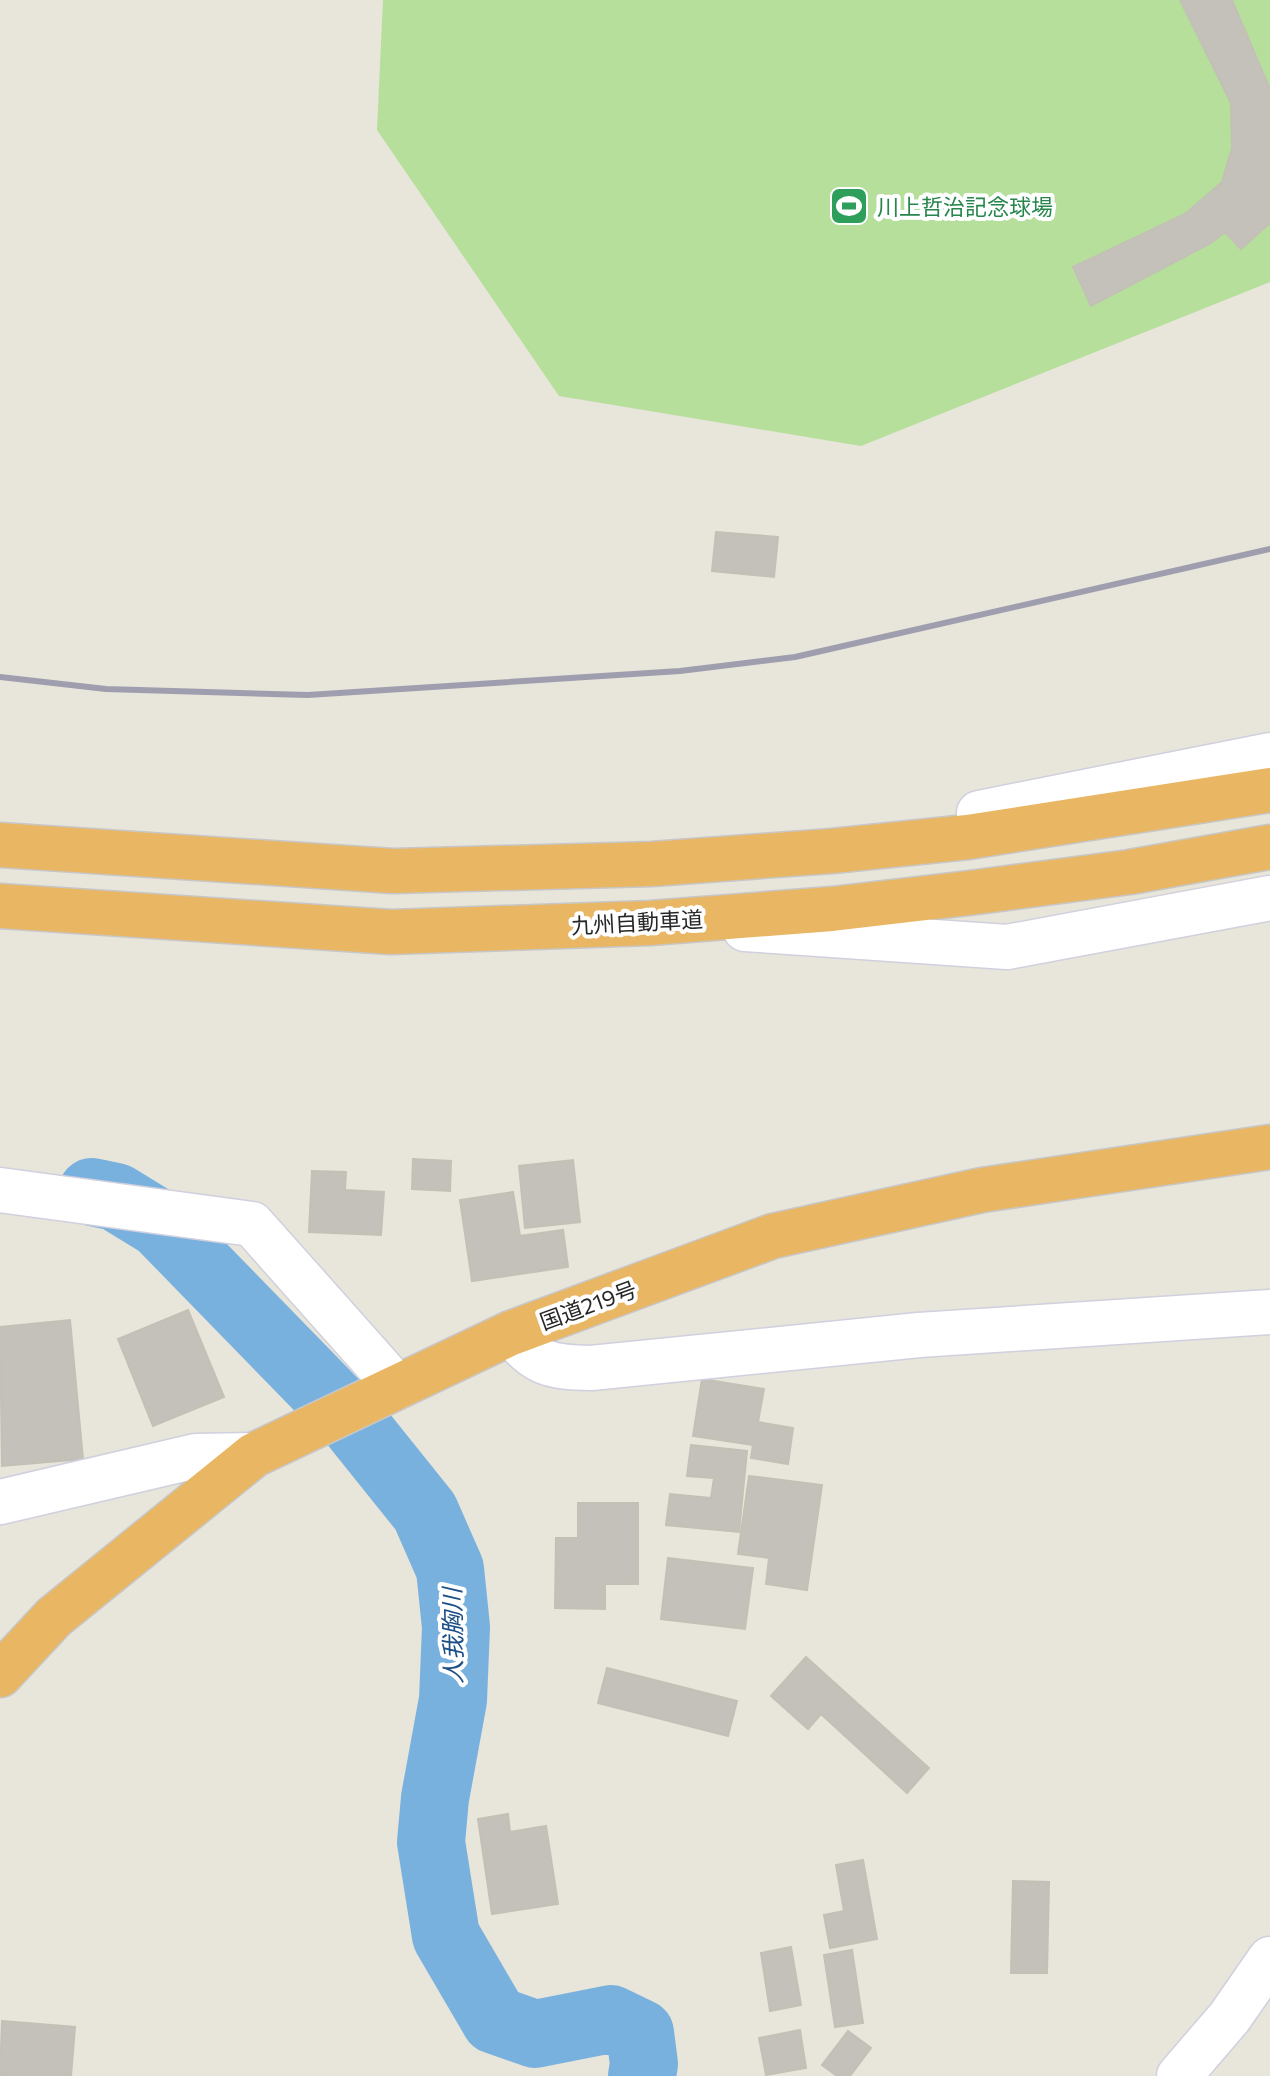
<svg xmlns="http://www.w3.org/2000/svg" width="1270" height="2076" font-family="Commissioner,'Noto Sans JP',sans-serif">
<rect width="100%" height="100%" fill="#e8e5da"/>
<path fill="#b5df9a" d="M 383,0 L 1270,0 L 1270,282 L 861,446 L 559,396 L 377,130 Z"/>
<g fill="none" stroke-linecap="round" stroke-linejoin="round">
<path stroke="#79b1de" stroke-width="68" d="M 92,1192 L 116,1197 L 160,1224 L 352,1421 L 425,1512 L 450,1569 L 456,1627 L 453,1700 L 435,1798 L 431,1842 L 446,1936 L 495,2020 L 535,2034 L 611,2019 L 640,2033 L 644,2064 L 642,2076"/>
</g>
<path fill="#c3c1ba" stroke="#c3c0b5" stroke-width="2" d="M 1180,0 L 1232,0 L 1270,89 L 1270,223 L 1241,249 L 1225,232 L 1211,243 L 1091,306 L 1073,267 L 1185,214 L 1222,182 L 1232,148 L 1231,103 Z
M 716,532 L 778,537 L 774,577 L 712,571 Z
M 413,1159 L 451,1161 L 450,1191 L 412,1189 Z
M 573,1160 L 580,1222 L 525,1228 L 519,1166 Z
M 312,1171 L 346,1172 L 345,1190 L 384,1192 L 381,1235 L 309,1232 Z
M 513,1192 L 520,1236 L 563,1230 L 568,1267 L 472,1281 L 460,1200 Z
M 188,1310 L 224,1397 L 153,1426 L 118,1339 Z
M 70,1320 L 83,1459 L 2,1466 L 0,1327 Z
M 702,1379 L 764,1389 L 758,1422 L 793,1428 L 788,1464 L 751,1458 L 753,1445 L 693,1436 Z
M 691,1445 L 747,1451 L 739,1532 L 666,1525 L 670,1494 L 711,1498 L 714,1478 L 687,1476 Z
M 749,1476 L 822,1485 L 807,1590 L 766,1584 L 769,1558 L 738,1554 Z
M 578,1503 L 638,1503 L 638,1584 L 605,1584 L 605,1609 L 555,1608 L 556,1538 L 578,1538 Z
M 668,1558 L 753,1568 L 745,1629 L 661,1619 Z
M 806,1657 L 929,1768 L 907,1793 L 821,1714 L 808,1729 L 771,1696 Z
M 607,1668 L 737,1701 L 728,1736 L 598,1703 Z
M 508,1814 L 510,1832 L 546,1826 L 558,1904 L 492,1914 L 478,1819 Z
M 863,1860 L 877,1939 L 830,1948 L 824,1915 L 844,1911 L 836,1865 Z
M 1013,1881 L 1049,1882 L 1047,1973 L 1011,1973 Z
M 791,1947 L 801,2005 L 770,2011 L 761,1953 Z
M 852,1950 L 863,2023 L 835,2027 L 824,1955 Z
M 2,2021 L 75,2027 L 71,2076 L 0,2076 Z
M 800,2030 L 806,2068 L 766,2075 L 759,2038 Z
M 848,2031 L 871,2048 L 850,2076 L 837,2076 L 822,2065 Z"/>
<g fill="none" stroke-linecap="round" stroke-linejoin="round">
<g stroke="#d0d0df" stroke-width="47">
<path id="minor" d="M 979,813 L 1270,755
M 745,929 L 1007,947 L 1270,898
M 0,1190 L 252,1224 L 397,1387
M 511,1333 C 537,1365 550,1367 591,1368 L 919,1335 L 1270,1312
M 0,1502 L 196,1456 L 254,1455
M 1179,2076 L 1229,2018 L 1270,1959"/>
</g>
<g stroke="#c7c7c7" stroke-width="47">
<path id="highway" d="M 0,845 L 393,871 L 652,864 L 832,851 L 968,837 L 1270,790
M 0,906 L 391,932 L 650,923 L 832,909 L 969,893 L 1130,872 L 1270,847
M 0,1675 L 54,1617 L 254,1455 L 511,1333 L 773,1236 L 982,1190 L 1270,1147"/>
</g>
<use href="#minor" stroke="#fff" stroke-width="44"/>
<use href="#highway" stroke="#e9b664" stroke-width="44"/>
<path stroke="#9f9eaf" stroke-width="6" d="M 0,677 L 106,689 L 308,695 L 680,671 L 795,657 L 1270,549"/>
</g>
<defs>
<g id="stadium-square" transform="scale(2)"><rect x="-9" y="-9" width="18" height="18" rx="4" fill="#2e9e5b" stroke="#fff"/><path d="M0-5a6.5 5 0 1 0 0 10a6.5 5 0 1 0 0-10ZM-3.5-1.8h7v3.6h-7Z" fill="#fff"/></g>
</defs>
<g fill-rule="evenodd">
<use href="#stadium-square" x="849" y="206"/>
</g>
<g text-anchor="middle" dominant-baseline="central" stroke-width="8" stroke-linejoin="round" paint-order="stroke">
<g font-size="22" fill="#27864d" stroke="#fff" text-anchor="start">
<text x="877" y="206">川上哲治記念球場</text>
</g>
<g font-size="22" fill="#272727" stroke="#fff">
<text transform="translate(637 922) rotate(-3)">九州自動車道</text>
<text transform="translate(588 1305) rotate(-20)">国道219号</text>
</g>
<g font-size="24" font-style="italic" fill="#1d4f86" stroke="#fff">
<text transform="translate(452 1636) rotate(-91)">人我胸川</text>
</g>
</g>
</svg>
